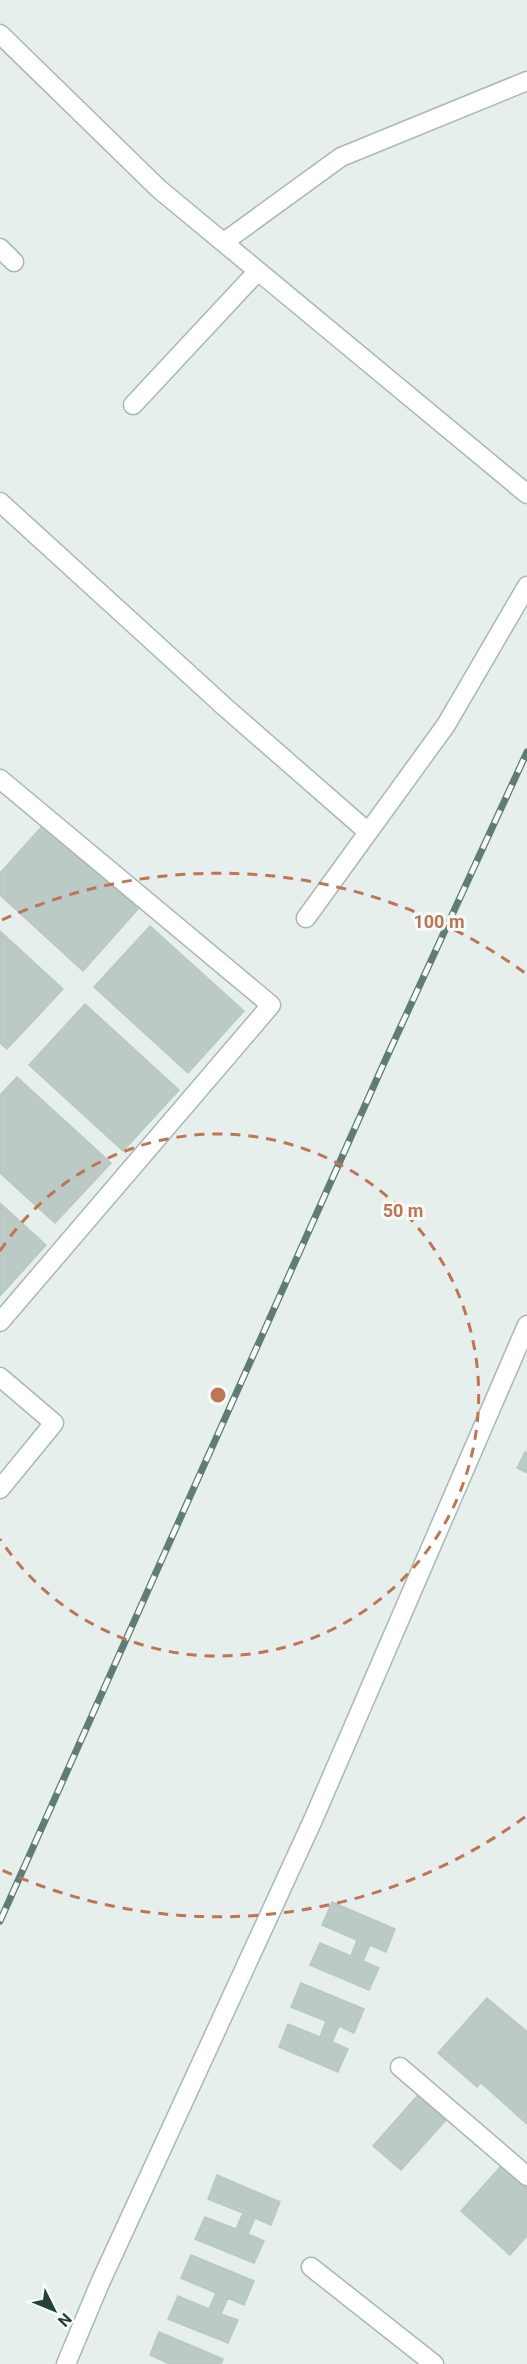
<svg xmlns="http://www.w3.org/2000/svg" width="527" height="2364" font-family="Roboto,sans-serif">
<rect width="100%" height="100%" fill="#e6efeb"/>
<path fill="#bbcac4" stroke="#b8c9c2" stroke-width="1.5" d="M 44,824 L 138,909 L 83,971 L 0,895 L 0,873 Z
M 150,926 L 244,1011 L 188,1073 L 94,987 Z
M 0,931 L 63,989 L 7,1049 L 0,1043 Z
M 85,1004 L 179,1090 L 123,1151 L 29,1065 Z
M 17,1077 L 111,1163 L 55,1223 L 0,1173 L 0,1095 Z
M 0,1203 L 46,1245 L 0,1296 Z
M 525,1452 L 527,1453 L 527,1473 L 517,1468 Z
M 332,1902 L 395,1929 L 386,1952 L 370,1945 L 363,1961 L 379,1968 L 369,1990 L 310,1965 L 320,1943 L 351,1956 L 357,1940 L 322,1925 Z
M 301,1983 L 364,2009 L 354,2033 L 339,2026 L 332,2042 L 348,2049 L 338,2072 L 279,2047 L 288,2024 L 320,2037 L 326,2021 L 291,2007 Z
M 487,1998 L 526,2031 L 477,2087 L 438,2053 Z
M 526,2031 L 527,2032 L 527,2124 L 480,2082 Z
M 418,2095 L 446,2120 L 401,2170 L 373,2146 Z
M 501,2166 L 527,2188 L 527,2236 L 510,2255 L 461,2211 Z
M 217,2175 L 280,2202 L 271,2225 L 255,2218 L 248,2234 L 264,2241 L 254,2263 L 195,2239 L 205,2217 L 236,2229 L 243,2213 L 208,2199 Z
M 191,2255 L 254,2281 L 244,2305 L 228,2298 L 221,2314 L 238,2320 L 228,2343 L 168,2319 L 178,2296 L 209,2309 L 216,2293 L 181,2278 Z
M 159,2332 L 223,2359 L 221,2364 L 170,2364 L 150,2355 Z"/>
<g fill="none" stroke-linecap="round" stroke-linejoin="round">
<g stroke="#a8b8b2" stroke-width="21">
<path id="minor" d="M 0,34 L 159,189 L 527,494
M 224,242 L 341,157 L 527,81
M 0,248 L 14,262
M 133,405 L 258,271
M 0,502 L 226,708 L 368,832
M 0,779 L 271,1005 L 0,1322
M 306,918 L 446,725 L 527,586
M 0,1377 L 54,1423 L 0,1489
M 400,2067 L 527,2176
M 311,2267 L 434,2364
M 66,2364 L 100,2283 L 313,1820 L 527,1325"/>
</g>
<use href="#minor" stroke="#fff" stroke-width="18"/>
<g stroke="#5f7d75" stroke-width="7">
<path id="rail" d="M 0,1921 L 384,1063 L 527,752"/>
</g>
<use href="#rail" stroke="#f7fbf9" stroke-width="4.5" stroke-dasharray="14" stroke-linecap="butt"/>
</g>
<g fill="none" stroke="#c07456" stroke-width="3" stroke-dasharray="10 8">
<path d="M0 1251A261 261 0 1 1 0 1539"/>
<path d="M525 1817A522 522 0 0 1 2 1870M2 920A522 522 0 0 1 525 973"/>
</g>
<circle cx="218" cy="1395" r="9" fill="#c07456" stroke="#f7fbf9" stroke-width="3"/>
<g font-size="18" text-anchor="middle" font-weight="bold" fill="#c07456" stroke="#f7fbf9" stroke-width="6" stroke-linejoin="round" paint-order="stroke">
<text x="439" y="928">100 m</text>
<text x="403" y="1217">50 m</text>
</g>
<g transform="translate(54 2310) rotate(133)" stroke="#f7fbf9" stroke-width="4.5" paint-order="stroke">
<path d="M0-4.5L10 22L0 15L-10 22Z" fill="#24423a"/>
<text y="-9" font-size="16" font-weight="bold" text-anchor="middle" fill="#24423a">N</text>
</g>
</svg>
